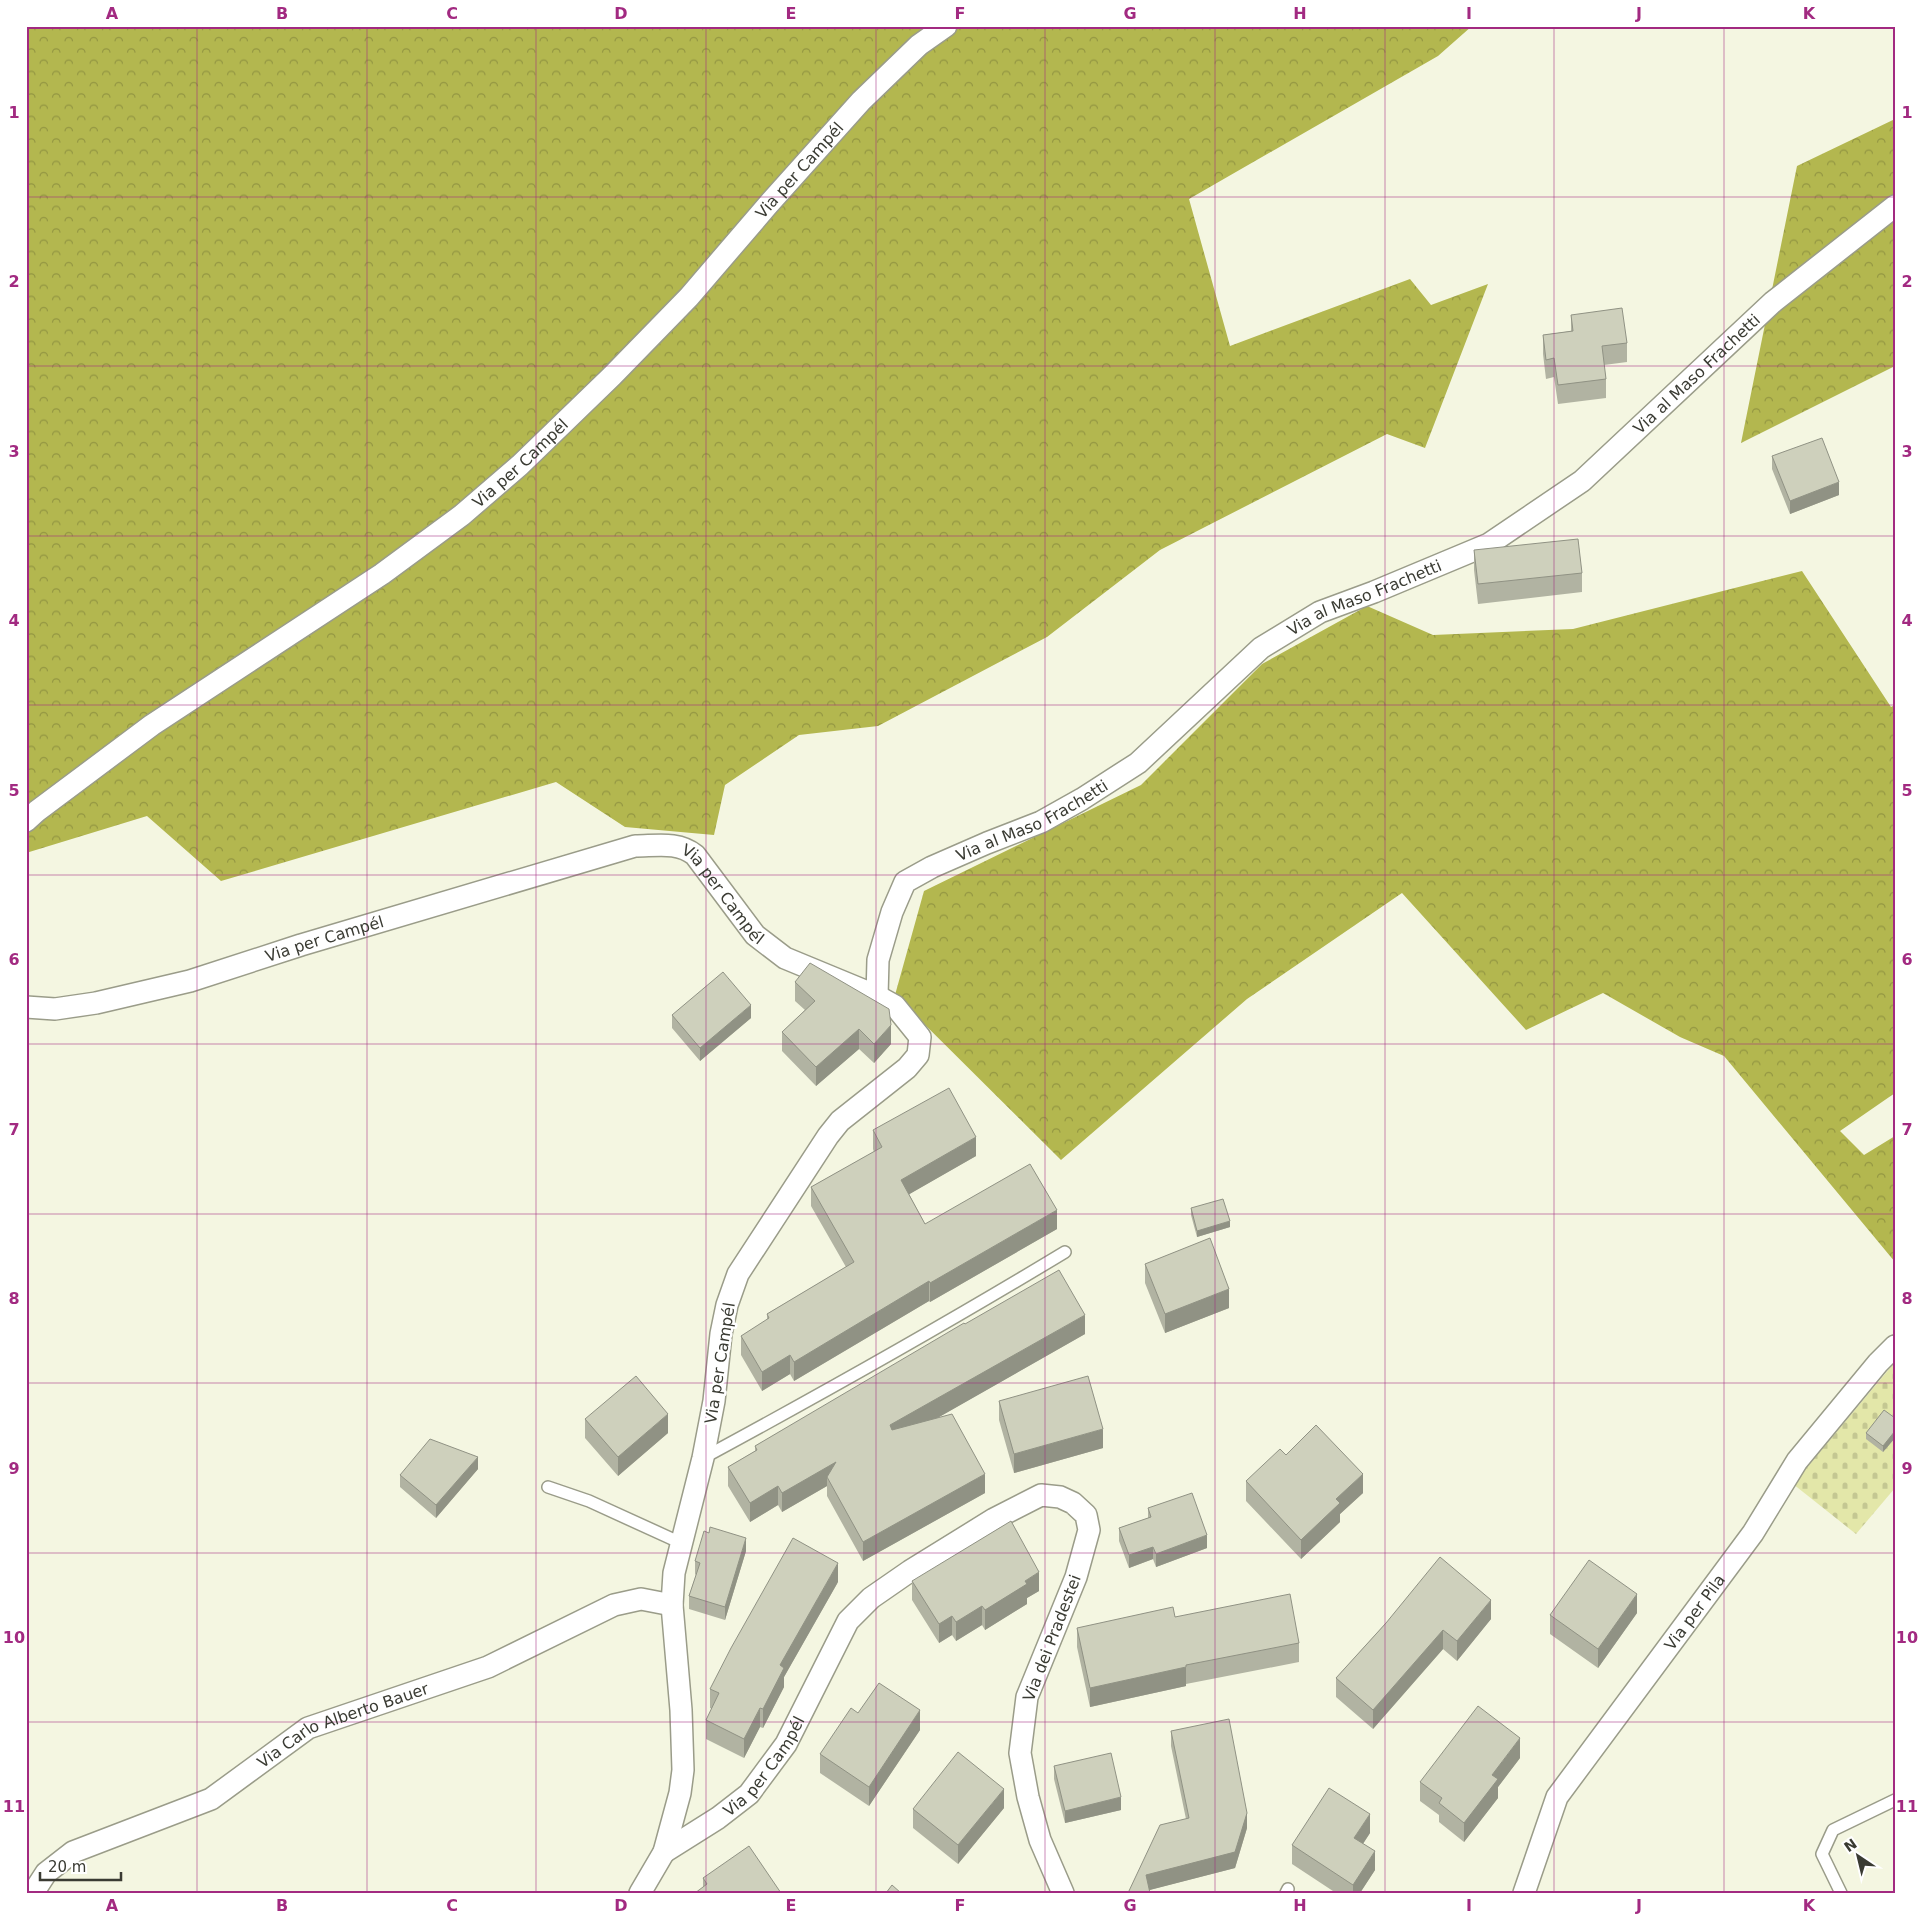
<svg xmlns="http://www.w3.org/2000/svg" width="1921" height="1919" font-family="'DejaVu Sans',sans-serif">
<defs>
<pattern id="forest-crowns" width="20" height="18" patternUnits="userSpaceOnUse" patternTransform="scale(1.25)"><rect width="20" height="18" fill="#b3b74f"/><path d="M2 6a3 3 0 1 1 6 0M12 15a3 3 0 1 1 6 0" fill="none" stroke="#939642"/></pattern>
<pattern id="cemetery-stones" width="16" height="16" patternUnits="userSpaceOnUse" patternTransform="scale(1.25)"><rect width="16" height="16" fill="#e3e7a9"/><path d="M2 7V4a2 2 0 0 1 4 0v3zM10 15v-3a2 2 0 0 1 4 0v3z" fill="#c4c792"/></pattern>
</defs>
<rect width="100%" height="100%" fill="#f4f6e1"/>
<path fill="url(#forest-crowns)" d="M 26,26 L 1472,26 L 1438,56 L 1189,199 L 1230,346 L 1410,279 L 1431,305 L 1488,284 L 1425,448 L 1387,434 L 1160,550 L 1047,637 L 878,726 L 799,735 L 725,785 L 714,835 L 625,827 L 556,782 L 221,881 L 147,816 L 26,853 Z
M 1895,119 L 1895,366 L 1741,443 L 1797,166 Z
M 1802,571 L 1891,707 L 1895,705 L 1895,1093 L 1840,1131 L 1864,1155 L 1895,1136 L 1895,1262 L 1724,1056 L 1680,1037 L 1603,993 L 1526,1030 L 1402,893 L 1247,999 L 1061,1160 L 895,995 L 924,891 L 1141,785 L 1262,664 L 1367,606 L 1433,635 L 1573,629 Z"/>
<path fill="url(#cemetery-stones)" d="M 1895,1362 L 1895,1488 L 1856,1534 L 1793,1484 Z"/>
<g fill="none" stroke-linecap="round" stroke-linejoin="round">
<g stroke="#9a9c89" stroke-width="14">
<path id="lane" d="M 703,1458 C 825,1392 946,1324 1065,1252
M 548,1487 L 589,1501 L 681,1543
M 1286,1893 L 1288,1889
M 1841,1893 L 1822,1854 L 1833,1830 L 1895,1800"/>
</g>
<g stroke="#9a9c89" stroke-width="24">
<g id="street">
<path id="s1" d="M 26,821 L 37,811 L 152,725 L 382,574 L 462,515 L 520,465 L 612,376 L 689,297 L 767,206 L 861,101 L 919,45 L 946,26"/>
<path id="s2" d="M 877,996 L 878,960 L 892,912 L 905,882 L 932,867 L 987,843 L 1041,822 L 1082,799 L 1138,763 L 1261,648 L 1320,612 L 1374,592 L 1489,544 L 1582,481 L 1773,302 L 1895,206"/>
<path id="s3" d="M 26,1007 L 55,1009 L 96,1003 L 190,981 L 301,945 L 635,846 C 656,846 678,841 695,855 L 755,935 L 785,958 L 877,996 L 895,1006 L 920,1037 L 918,1055 L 907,1068 L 840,1121 L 828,1136 L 738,1274 L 727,1305 L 721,1334 L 714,1401 L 703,1458 L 674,1573 L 672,1605 L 681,1710 L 683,1770 L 680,1793 L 664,1852 L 640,1893"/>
<path id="s4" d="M 664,1852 L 718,1818 L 749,1794 L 786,1744 L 848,1621 L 871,1598 L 910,1571 L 994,1519 L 1041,1495 L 1060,1497 L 1073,1503 L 1086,1515 L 1089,1530 L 1076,1577 L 1027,1697 L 1020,1753 L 1028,1797 L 1040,1840 L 1063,1893"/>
<path id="s5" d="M 33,1893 L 46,1873 L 73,1852 L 211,1799 L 308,1728 L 488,1667 L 614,1605 L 641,1599 L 672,1605"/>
<path id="s6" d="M 1524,1893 L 1557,1797 L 1753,1533 L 1797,1461 L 1878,1363 L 1895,1346"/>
</g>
</g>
<use href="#lane" stroke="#fff" stroke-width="11"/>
<use href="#street" stroke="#fff" stroke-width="21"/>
</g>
<path fill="#b1b3a2" d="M 1571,315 L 1627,343 L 1627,362 L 1604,365 L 1606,379 L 1606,398 L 1558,404 L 1554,377 L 1546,379 L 1543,354 L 1543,335 L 1571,331 Z
M 1772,456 L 1839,495 L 1790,514 L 1772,469 Z
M 1474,550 L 1582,573 L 1582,592 L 1478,604 L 1474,570 Z
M 795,982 L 891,1044 L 874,1063 L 859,1049 L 816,1086 L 782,1051 L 782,1032 L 805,1010 L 795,1001 Z
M 672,1015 L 751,1018 L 700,1061 L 672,1028 Z
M 873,1130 L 976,1156 L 909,1194 L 925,1224 L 1057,1229 L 930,1302 L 929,1301 L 794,1381 L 790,1374 L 762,1391 L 741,1355 L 741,1336 L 767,1320 L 767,1314 L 846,1267 L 811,1206 L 811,1187 L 874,1152 L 873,1149 Z
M 1191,1208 L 1230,1227 L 1197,1237 L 1191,1215 Z
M 1145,1264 L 1229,1308 L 1165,1333 L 1145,1283 Z
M 965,1324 L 1085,1334 L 937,1418 L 985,1493 L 863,1561 L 827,1496 L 827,1486 L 782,1512 L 778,1505 L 750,1522 L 728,1486 L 728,1467 L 755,1451 L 755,1446 Z
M 999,1401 L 1103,1448 L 1014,1473 L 999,1420 Z
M 1895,1418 L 1895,1438 L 1883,1452 L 1866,1439 L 1866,1433 Z
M 585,1419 L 668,1433 L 618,1476 L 585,1438 Z
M 1286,1455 L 1363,1493 L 1340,1514 L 1340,1522 L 1301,1559 L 1246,1501 L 1246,1481 Z
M 478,1469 L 436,1518 L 400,1487 L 400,1475 Z
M 1148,1508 L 1207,1548 L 1156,1567 L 1153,1559 L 1129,1568 L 1119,1541 L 1119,1528 L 1148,1518 Z
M 746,1551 L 725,1620 L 689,1609 L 689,1596 L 696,1575 L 695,1574 L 695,1561 Z
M 912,1581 L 1039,1591 L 1027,1598 L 1027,1604 L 985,1630 L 982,1625 L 956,1641 L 952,1635 L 939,1643 L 912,1600 Z
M 838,1582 L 784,1677 L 784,1687 L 763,1728 L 760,1727 L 744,1758 L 706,1739 L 706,1720 L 712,1709 L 710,1708 L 710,1689 Z
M 1637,1613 L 1598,1668 L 1550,1634 L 1550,1615 Z
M 1175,1617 L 1299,1643 L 1299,1662 L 1186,1684 L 1186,1686 L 1090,1707 L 1077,1647 L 1077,1628 Z
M 1491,1619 L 1457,1661 L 1443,1649 L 1373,1729 L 1336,1697 L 1336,1678 L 1386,1623 Z
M 858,1713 L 920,1730 L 869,1806 L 820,1773 L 820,1754 Z
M 1171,1731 L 1247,1828 L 1235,1868 L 1149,1890 L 1128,1893 L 1186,1819 L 1171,1746 Z
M 1520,1758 L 1498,1787 L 1498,1798 L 1464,1842 L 1439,1822 L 1439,1815 L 1420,1801 L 1420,1782 Z
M 1054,1766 L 1121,1810 L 1065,1823 L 1054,1779 Z
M 1004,1808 L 958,1864 L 913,1828 L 913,1809 Z
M 1370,1833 L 1363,1844 L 1375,1870 L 1360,1893 L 1336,1893 L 1292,1864 L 1292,1845 Z
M 703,1878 L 781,1893 L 703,1887 Z"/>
<path fill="#909284" d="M 1839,482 L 1839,495 L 1790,514 L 1790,501 Z
M 751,1005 L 751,1018 L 700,1061 L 700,1048 Z
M 891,1025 L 891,1044 L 874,1063 L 874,1044 Z
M 859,1029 L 859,1049 L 816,1086 L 816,1067 Z
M 976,1137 L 976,1156 L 901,1199 L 901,1180 Z
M 1057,1210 L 1057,1229 L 930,1302 L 930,1283 Z
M 1230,1221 L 1230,1227 L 1197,1237 L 1197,1231 Z
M 929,1281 L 929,1301 L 794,1381 L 794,1362 Z
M 1229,1289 L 1229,1308 L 1165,1333 L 1165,1314 Z
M 1085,1315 L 1085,1334 L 890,1445 L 890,1425 Z
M 790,1355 L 790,1374 L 762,1391 L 762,1372 Z
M 668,1414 L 668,1433 L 618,1476 L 618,1457 Z
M 1103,1429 L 1103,1448 L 1014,1473 L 1014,1454 Z
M 1895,1431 L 1895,1438 L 1883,1452 L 1883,1446 Z
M 478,1457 L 478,1469 L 436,1518 L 436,1505 Z
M 836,1462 L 827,1477 L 827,1486 L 782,1512 L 782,1493 Z
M 985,1474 L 985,1493 L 863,1561 L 863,1542 Z
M 1363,1474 L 1363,1493 L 1340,1514 L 1340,1522 L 1301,1559 L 1301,1540 L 1336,1499 Z
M 778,1486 L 778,1505 L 750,1522 L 750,1503 Z
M 1207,1535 L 1207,1548 L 1156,1567 L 1156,1554 Z
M 746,1538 L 746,1551 L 725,1620 L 725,1607 Z
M 1153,1547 L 1153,1559 L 1129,1568 L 1129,1555 Z
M 838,1563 L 838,1582 L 784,1677 L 784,1687 L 763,1728 L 763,1709 L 780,1665 Z
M 1039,1572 L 1039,1591 L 1027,1598 L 1027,1604 L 985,1630 L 985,1610 L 1025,1581 Z
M 1637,1594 L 1637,1613 L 1598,1668 L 1598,1649 Z
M 1491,1600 L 1491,1619 L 1457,1661 L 1457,1641 Z
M 982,1606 L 982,1625 L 956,1641 L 956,1622 Z
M 952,1616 L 952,1635 L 939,1643 L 939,1624 Z
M 1443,1630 L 1443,1649 L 1373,1729 L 1373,1710 Z
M 1186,1667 L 1186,1686 L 1090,1707 L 1090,1688 Z
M 760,1708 L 760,1727 L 744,1758 L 744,1739 Z
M 920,1710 L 920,1730 L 869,1806 L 869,1787 Z
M 1520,1738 L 1520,1758 L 1498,1787 L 1498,1798 L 1464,1842 L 1464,1823 L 1492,1775 Z
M 1004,1789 L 1004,1808 L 958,1864 L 958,1845 Z
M 1121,1797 L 1121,1810 L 1065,1823 L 1065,1811 Z
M 1247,1813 L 1247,1828 L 1235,1868 L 1146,1891 L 1146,1875 Z
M 1370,1814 L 1370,1833 L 1354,1857 L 1354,1838 Z
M 1375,1851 L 1375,1870 L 1360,1893 L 1353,1893 L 1353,1885 Z"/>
<path fill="#ced0bc" stroke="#909284" d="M 1622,308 L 1627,343 L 1602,346 L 1606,379 L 1558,385 L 1554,358 L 1546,360 L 1543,335 L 1573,331 L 1571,315 Z
M 1822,438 L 1839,482 L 1790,501 L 1772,456 Z
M 1578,539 L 1582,573 L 1478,584 L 1474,550 Z
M 810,963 L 889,1009 L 891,1025 L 874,1044 L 859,1029 L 816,1067 L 782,1032 L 815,1001 L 795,982 Z
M 723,972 L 751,1005 L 700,1048 L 672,1015 Z
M 949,1088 L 976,1137 L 901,1180 L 925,1224 L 1030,1164 L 1057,1210 L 930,1283 L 929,1281 L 794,1362 L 790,1355 L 762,1372 L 741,1336 L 769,1318 L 767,1314 L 854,1262 L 811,1187 L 882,1147 L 873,1130 Z
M 1223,1199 L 1230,1221 L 1197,1231 L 1191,1208 Z
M 1210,1238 L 1229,1289 L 1165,1314 L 1145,1264 Z
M 1059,1270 L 1085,1315 L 890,1425 L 892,1430 L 952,1414 L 985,1474 L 863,1542 L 827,1477 L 836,1462 L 782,1493 L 778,1486 L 750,1503 L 728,1467 L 757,1450 L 755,1446 L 964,1323 L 965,1324 Z
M 636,1376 L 668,1414 L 618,1457 L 585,1419 Z
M 1088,1376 L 1103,1429 L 1014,1454 L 999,1401 Z
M 1884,1410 L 1895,1418 L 1895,1431 L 1883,1446 L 1866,1433 Z
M 1316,1425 L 1363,1474 L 1336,1499 L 1340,1503 L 1301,1540 L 1246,1481 L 1280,1449 L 1286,1455 Z
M 430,1439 L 478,1457 L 436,1505 L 400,1475 Z
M 1192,1493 L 1207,1535 L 1156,1554 L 1153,1547 L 1129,1555 L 1119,1528 L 1151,1517 L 1148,1508 Z
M 1011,1521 L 1039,1572 L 1025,1581 L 1027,1584 L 985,1610 L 982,1606 L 956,1622 L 952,1616 L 939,1624 L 912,1581 Z
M 710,1527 L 746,1538 L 725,1607 L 689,1596 L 700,1563 L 695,1561 L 704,1531 L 709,1533 Z
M 793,1538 L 838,1563 L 780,1665 L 784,1668 L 763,1709 L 760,1708 L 744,1739 L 706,1720 L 719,1693 L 710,1689 L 731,1648 Z
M 1440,1557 L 1491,1600 L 1457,1641 L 1443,1630 L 1373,1710 L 1336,1678 L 1386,1623 Z
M 1589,1560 L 1637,1594 L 1598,1649 L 1550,1615 Z
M 1290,1594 L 1299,1643 L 1186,1665 L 1186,1667 L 1090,1688 L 1077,1628 L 1173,1607 L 1175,1617 Z
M 879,1683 L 920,1710 L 869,1787 L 820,1754 L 851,1708 L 858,1713 Z
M 1478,1706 L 1520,1738 L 1492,1775 L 1498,1779 L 1464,1823 L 1439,1803 L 1442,1798 L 1420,1782 Z
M 1229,1719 L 1247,1813 L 1235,1852 L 1146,1875 L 1150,1893 L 1128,1893 L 1160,1825 L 1189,1818 L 1171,1731 Z
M 958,1752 L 1004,1789 L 958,1845 L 913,1809 Z
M 1111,1753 L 1121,1797 L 1065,1811 L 1054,1766 Z
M 1329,1788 L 1370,1814 L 1354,1838 L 1375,1851 L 1353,1885 L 1292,1845 Z
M 749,1846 L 781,1893 L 695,1893 L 707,1884 L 703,1878 Z
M 892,1885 L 901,1893 L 886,1893 Z"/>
<path fill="none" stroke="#a22a81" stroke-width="1" stroke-opacity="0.55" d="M 197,26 L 197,1893M 367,26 L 367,1893M 536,26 L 536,1893M 706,26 L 706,1893M 876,26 L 876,1893M 1045,26 L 1045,1893M 1215,26 L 1215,1893M 1385,26 L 1385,1893M 1554,26 L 1554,1893M 1724,26 L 1724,1893M 26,197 L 1895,197M 26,366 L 1895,366M 26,536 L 1895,536M 26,705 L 1895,705M 26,875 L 1895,875M 26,1044 L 1895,1044M 26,1214 L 1895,1214M 26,1383 L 1895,1383M 26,1553 L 1895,1553M 26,1722 L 1895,1722"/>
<g text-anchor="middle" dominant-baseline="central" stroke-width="5" stroke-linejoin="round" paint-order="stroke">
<g font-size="16" fill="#3a3b33" stroke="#fff">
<text stroke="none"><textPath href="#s1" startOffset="1016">Via per Campél</textPath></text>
<text stroke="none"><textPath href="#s2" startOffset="1070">Via al Maso Frachetti</textPath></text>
<text stroke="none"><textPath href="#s1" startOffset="611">Via per Campél</textPath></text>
<text stroke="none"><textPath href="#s2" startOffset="665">Via al Maso Frachetti</textPath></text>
<text stroke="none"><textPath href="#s2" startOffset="260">Via al Maso Frachetti</textPath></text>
<text stroke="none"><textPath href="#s3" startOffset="742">Via per Campél</textPath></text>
<text stroke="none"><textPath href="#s3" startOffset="308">Via per Campél</textPath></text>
<text transform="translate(720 1363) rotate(-81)">Via per Campél</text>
<text stroke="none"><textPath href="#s6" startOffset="332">Via per Pila</textPath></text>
<text transform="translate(1052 1638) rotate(-69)">Via dei Pradestei</text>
<text stroke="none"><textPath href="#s5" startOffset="359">Via Carlo Alberto Bauer</textPath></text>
<text stroke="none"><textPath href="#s4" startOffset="134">Via per Campél</textPath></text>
</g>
</g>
<rect width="1921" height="1919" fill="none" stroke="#ffffff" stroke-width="55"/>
<g transform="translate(1858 1856) rotate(325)" stroke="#ffffff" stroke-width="4" paint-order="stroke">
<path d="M0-4L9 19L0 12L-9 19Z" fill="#3a3b33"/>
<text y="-8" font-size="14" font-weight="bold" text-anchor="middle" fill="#3a3b33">N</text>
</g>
<path d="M40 1872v8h81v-8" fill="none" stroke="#3a3b33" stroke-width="2.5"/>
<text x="48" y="1872" font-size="15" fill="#3a3b33" stroke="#ffffff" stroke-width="4" paint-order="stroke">20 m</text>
<rect x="28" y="28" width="1866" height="1864" fill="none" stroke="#a22a81" stroke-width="2"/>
<g font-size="16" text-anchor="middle" font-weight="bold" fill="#a22a81">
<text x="112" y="19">A</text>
<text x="282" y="19">B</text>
<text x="452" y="19">C</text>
<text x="621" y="19">D</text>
<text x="791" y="19">E</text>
<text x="960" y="19">F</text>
<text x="1130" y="19">G</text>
<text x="1300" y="19">H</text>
<text x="1469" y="19">I</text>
<text x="1639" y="19">J</text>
<text x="1809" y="19">K</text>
<text x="14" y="118">1</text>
<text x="1907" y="118">1</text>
<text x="14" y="287">2</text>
<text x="1907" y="287">2</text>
<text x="14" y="457">3</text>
<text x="1907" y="457">3</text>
<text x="14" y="626">4</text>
<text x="1907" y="626">4</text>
<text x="14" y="796">5</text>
<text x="1907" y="796">5</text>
<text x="14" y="965">6</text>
<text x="1907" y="965">6</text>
<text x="14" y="1135">7</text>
<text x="1907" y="1135">7</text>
<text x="14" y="1304">8</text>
<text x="1907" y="1304">8</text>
<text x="14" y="1474">9</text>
<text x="1907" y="1474">9</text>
<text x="14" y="1643">10</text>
<text x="1907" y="1643">10</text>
<text x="14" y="1812">11</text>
<text x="1907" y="1812">11</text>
<text x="112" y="1911">A</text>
<text x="282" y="1911">B</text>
<text x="452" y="1911">C</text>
<text x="621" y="1911">D</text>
<text x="791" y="1911">E</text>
<text x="960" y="1911">F</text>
<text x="1130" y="1911">G</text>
<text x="1300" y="1911">H</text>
<text x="1469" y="1911">I</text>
<text x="1639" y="1911">J</text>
<text x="1809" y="1911">K</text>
</g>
</svg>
